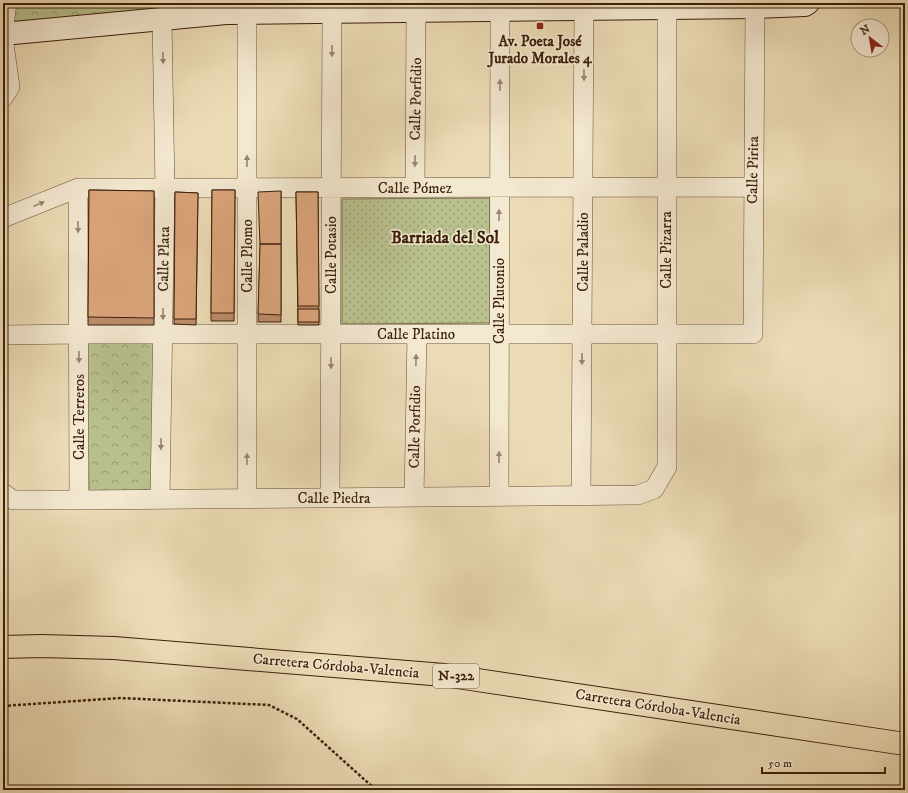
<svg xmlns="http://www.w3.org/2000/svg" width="908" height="793" font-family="'IM FELL DW Pica',serif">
<defs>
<pattern id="grass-dots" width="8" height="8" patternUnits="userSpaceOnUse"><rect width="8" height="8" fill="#b8c08d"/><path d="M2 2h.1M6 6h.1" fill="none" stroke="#979b71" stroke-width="1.8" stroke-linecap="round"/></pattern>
<pattern id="park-crowns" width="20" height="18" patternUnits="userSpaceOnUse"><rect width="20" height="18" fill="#b8c08d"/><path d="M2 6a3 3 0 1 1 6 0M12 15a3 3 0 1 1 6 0" fill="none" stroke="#979b71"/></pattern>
</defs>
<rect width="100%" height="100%" fill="#ecdcb6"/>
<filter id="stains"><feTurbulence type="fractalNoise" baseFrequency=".005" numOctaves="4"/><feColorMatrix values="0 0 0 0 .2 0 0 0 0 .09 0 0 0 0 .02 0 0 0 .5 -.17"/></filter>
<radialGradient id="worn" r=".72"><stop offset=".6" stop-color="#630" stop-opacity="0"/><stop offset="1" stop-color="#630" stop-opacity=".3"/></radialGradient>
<path fill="url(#grass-dots)" stroke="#7a704c" d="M 490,198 L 490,323 L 342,324 L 342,199 Z"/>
<path fill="url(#park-crowns)" stroke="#7a704c" d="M 12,3 L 213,3 L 9,25 Z
M 87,342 L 156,342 L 154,492 L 89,491 Z"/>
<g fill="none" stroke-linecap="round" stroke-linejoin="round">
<g stroke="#684e36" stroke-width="20">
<path id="street" d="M 247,13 L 247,498
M 3,32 L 7,3
M 3,37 L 10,87 L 3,98
M 78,188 L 79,500
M 415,188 L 416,11
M 3,218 L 78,188 L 753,187
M 3,335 L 79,334 L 753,334 L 755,7
M 3,493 L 13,500 L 79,500 L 638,495 L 654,489 L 667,467 L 667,8
M 499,496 L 500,9
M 581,496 L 584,8
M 414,497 L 417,334
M 330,498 L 332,12
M 160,499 L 165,188 L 162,19"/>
</g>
<g stroke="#3c1f0b" stroke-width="24">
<path id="secondary" d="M 3,34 L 226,13 L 755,7 L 805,5 L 808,3"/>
</g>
<g stroke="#3c1f0b" stroke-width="24">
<path id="highway" d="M 3,647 L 41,646 L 114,648 L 444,675 L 905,744"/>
</g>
<path stroke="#3c1f0b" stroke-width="2.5" stroke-dasharray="3 2" stroke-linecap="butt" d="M 3,706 L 120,698 L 269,705 L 297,719 L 376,790"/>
<use href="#street" stroke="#f3e8d0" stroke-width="19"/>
<use href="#secondary" stroke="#f3e8d0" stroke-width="22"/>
<use href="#highway" stroke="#ecdcb6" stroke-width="22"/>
</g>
<path fill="#bc8d6a" stroke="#3c1f0b" d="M 89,190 L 154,191 L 154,325 L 88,325 Z
M 212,190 L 235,190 L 234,321 L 211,321 Z
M 281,191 L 281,322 L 258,322 L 260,248 Z
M 175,192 L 198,193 L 196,325 L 174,324 Z
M 296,192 L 318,192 L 319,325 L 298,325 Z"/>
<path fill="#dba47b" stroke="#3c1f0b" d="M 89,190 L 154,191 L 154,318 L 88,317 Z
M 212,190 L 235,190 L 234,313 L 211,313 Z
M 281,191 L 281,244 L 260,244 L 260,245 L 258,192 Z
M 175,192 L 198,193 L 196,319 L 174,319 Z
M 296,192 L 318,192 L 319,306 L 298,306 Z
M 260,244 L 281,244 L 281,315 L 258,314 Z
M 298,309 L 319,309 L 319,322 L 298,322 Z"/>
<defs><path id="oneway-solid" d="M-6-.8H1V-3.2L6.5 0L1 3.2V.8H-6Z"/></defs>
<g fill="#98846e">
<use href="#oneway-solid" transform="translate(332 51) rotate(90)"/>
<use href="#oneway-solid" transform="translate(163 58) rotate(89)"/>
<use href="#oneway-solid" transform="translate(584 75) rotate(90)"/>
<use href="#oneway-solid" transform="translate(500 85) rotate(-90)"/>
<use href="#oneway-solid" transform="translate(247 161) rotate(-90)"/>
<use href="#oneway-solid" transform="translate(415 161) rotate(91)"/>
<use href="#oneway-solid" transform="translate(39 204) rotate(-22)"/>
<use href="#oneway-solid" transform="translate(499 215) rotate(-90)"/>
<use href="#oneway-solid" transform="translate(78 227) rotate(89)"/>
<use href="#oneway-solid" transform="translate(163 314) rotate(91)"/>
<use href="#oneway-solid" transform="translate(79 357) rotate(90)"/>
<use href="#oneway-solid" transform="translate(582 359) rotate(90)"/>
<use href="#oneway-solid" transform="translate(416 360) rotate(-89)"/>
<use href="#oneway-solid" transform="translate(331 363) rotate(90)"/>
<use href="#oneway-solid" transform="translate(161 444) rotate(91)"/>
<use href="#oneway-solid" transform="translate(499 457) rotate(-90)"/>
<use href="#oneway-solid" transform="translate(247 459) rotate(-90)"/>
</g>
<rect fill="#8f2418" stroke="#f3e8d0" stroke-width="1.5" x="536" y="22" width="8" height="8" rx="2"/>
<g text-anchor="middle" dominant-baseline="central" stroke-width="3" stroke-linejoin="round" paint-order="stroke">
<rect fill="#f3e8d0" stroke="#735b46" stroke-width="1" x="433" y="664" width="46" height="24" rx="3"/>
<g font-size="14" font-weight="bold" fill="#3c1f0b">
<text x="456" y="676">N-322</text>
</g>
<g font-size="15" font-weight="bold" fill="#3c1f0b" stroke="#f3e8d0">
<text x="540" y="41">Av. Poeta José<tspan x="540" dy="17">Jurado Morales 4</tspan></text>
</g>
<g font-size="15" fill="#3c1f0b" stroke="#f3e8d0">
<text transform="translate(416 99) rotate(-89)">Calle Porfidio</text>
<text transform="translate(753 170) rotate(-89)">Calle Pirita</text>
<text x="415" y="188">Calle Pómez</text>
<text transform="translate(666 250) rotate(-90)">Calle Pizarra</text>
<text transform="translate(583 252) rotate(-90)">Calle Paladio</text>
<text transform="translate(331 255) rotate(-90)">Calle Potasio</text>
<text transform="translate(247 256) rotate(-90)">Calle Plomo</text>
<text transform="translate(164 259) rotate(-89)">Calle Plata</text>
<text transform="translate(499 301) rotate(-90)">Calle Plutonio</text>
<text x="416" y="334">Calle Platino</text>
<text transform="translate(79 417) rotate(-90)">Calle Terreros</text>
<text transform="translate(415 427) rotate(-89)">Calle Porfidio</text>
<text x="334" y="498">Calle Piedra</text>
<text transform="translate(336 666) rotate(5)">Carretera Córdoba-Valencia</text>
<text transform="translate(658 707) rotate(9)">Carretera Córdoba-Valencia</text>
</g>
<g font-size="17" font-weight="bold" fill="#3c1f0b" stroke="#f3e8d0">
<text x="445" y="238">Barriada del Sol</text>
</g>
</g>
<rect width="908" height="793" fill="none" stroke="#ecdcb6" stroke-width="16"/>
<rect x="4" y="4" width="900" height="785" fill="none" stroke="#3c1f0b" stroke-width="2"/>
<rect x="8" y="8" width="892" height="777" fill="none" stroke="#3c1f0b"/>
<g transform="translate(870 38) rotate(329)"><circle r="19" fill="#f3e8d0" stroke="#aa9881"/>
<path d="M0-3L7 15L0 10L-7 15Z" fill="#8f2418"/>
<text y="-6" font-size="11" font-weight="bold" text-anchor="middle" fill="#3c1f0b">N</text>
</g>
<path d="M762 767v6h123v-6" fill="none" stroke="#3c1f0b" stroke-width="2"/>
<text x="768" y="767" font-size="12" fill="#3c1f0b" stroke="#f3e8d0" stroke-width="3" paint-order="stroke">50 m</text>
<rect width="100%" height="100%" filter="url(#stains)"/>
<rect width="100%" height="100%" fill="url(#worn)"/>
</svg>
